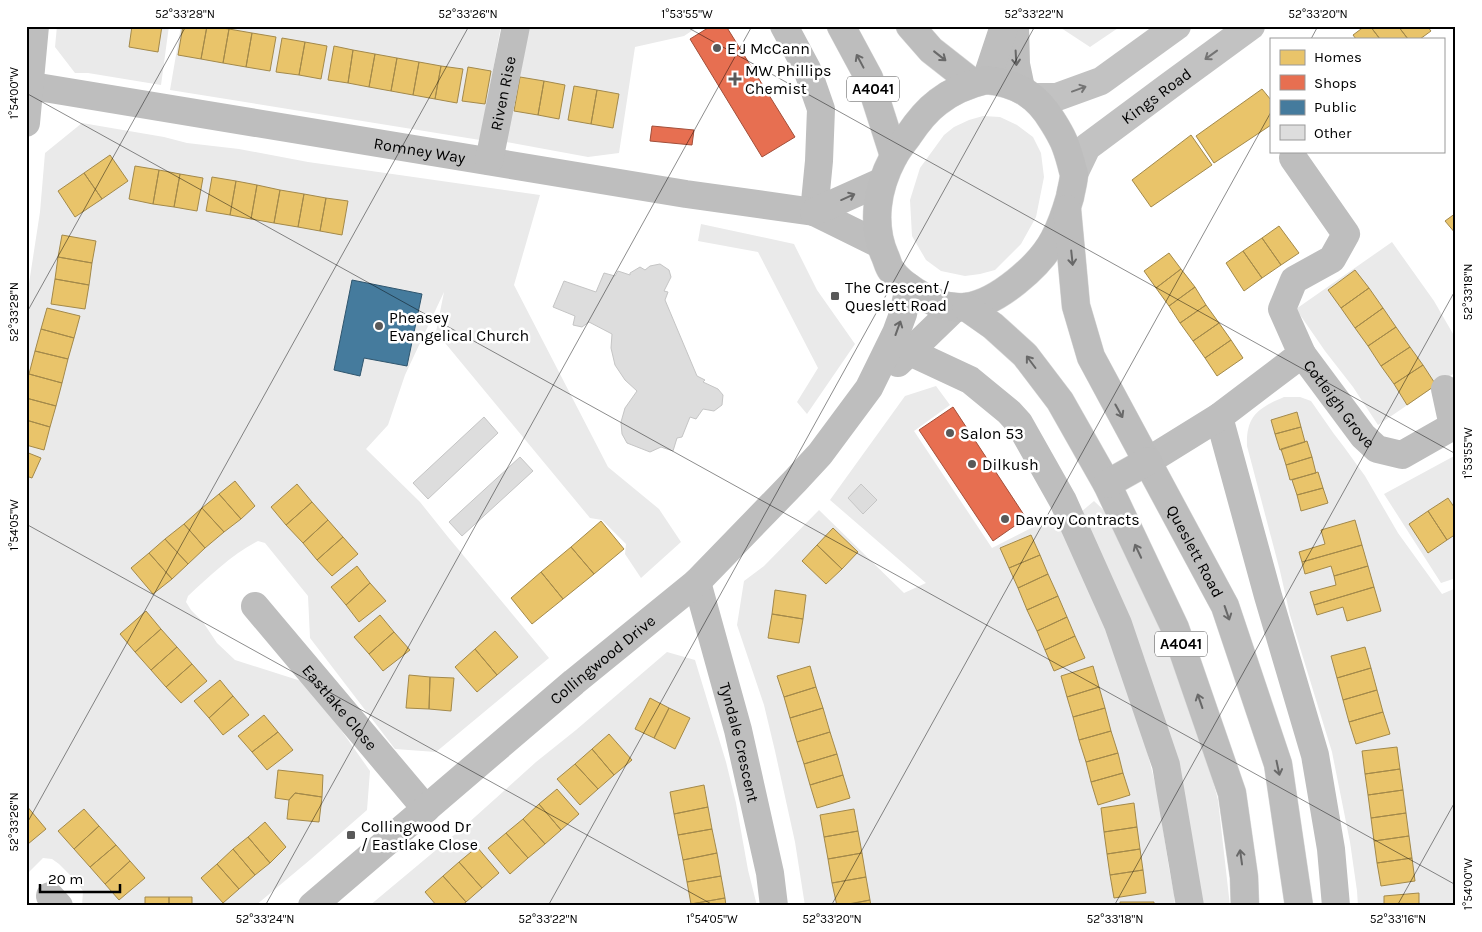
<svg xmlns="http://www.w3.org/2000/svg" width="1482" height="932" font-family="Karla,sans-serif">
<rect width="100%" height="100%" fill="#fff"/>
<path fill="#eaeaea" d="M 57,26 L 169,26 L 161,85 L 88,73 L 75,73 L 55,47 Z
M 181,26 L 501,26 L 480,140 L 170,90 Z
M 526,26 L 699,26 L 684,36 L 635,47 L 619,153 L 588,157 L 506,142 Z
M 1058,26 L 1121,26 L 1090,47 Z
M 983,116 L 1000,117 L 1017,125 L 1033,137 L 1041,153 L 1044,177 L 1036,217 L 1021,244 L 995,270 L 980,274 L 965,276 L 941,271 L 926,260 L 912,236 L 910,200 L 920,168 L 944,135 L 954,127 L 969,120 Z
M 82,123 L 164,137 L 187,143 L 239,149 L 308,162 L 540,195 L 514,285 L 608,467 L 659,509 L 681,542 L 641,578 L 625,554 L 626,544 L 602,520 L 590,518 L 436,332 L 444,292 L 405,375 L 388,425 L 366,449 L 420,502 L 448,537 L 549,658 L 436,752 L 395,749 L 310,638 L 308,596 L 265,543 L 258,541 C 231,555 210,576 188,596 L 186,602 L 191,610 L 203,622 L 217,643 L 235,660 L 301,681 L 334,720 L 370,771 L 367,810 L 311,859 L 255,906 L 82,906 L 83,891 L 75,880 L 59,864 L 52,859 L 43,858 L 26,875 L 26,303 L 40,212 L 45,153 Z
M 701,224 L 794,244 L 817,290 L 855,344 L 807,414 L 797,402 L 818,368 L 758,252 L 698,241 Z
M 1392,242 L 1434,301 L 1456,339 L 1456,372 L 1378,425 L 1353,387 L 1325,351 L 1296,309 Z
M 936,386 L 950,405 L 914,431 L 992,548 L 1057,515 L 1096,600 L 1145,743 L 1157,791 L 1169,868 L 1174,893 L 1175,906 L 805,906 L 795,842 L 775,751 L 764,705 L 737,625 L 744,581 L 764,566 L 819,510 L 904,593 L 926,583 L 830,500 L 905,396 Z
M 1284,397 L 1300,397 L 1311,401 L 1334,434 L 1344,447 L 1365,476 L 1398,533 L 1442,594 L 1456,588 L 1456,906 L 1358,906 L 1357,891 L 1350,842 L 1332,752 L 1290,615 L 1280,571 L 1247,446 C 1246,416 1258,408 1284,397 Z
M 1456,455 L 1456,578 L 1441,583 L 1384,494 Z
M 1094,501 L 1112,518 L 1185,677 L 1218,800 L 1230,906 L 1200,906 L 1191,835 L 1145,660 L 1081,512 Z
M 667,652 L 695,660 L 726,762 L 736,803 L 748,870 L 757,906 L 369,906 L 466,825 L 536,762 L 576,730 Z"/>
<path fill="#e9c46a" stroke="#a3894a" d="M 132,26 L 162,26 L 158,52 L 129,47 Z
M 183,26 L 207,26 L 201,59 L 178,55 Z
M 207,26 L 229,29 L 223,63 L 201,59 Z
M 1365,26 L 1370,26 L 1380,39 L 1356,39 L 1353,35 Z
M 1370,26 L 1398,26 L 1408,39 L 1380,39 Z
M 1398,26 L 1427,26 L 1431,31 L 1420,39 L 1408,39 Z
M 229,29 L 252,33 L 246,67 L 223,63 Z
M 252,33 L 276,37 L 270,71 L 246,67 Z
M 282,38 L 305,42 L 299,75 L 276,72 Z
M 305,42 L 327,46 L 321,79 L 299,75 Z
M 334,46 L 353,50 L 348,83 L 328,80 Z
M 353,50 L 375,54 L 369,87 L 348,83 Z
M 375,54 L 397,58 L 391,91 L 369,87 Z
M 397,58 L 419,62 L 413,95 L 391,91 Z
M 419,62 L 441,66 L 435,99 L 413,95 Z
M 441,66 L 463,69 L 457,103 L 435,99 Z
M 468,67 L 491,71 L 485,104 L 462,101 Z
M 520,77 L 544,81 L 538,115 L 514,111 Z
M 544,81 L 565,85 L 559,119 L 538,115 Z
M 574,86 L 597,90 L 591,124 L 568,120 Z
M 1262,89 L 1271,100 L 1271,125 L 1214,163 L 1196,136 Z
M 597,90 L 619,94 L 613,128 L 591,124 Z
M 1191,135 L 1212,165 L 1151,207 L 1132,180 Z
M 110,155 L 128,181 L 102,199 L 84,173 Z
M 135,166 L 159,170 L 153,204 L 129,199 Z
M 159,170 L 180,174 L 174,207 L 153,204 Z
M 84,173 L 102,199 L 75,217 L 58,191 Z
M 180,174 L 203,178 L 197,211 L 174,207 Z
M 212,177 L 236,181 L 230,215 L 206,211 Z
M 236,181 L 257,185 L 251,219 L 230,215 Z
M 257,185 L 280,190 L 274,223 L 251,219 Z
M 280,190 L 304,194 L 298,227 L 274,223 Z
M 304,194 L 326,198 L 320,231 L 298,227 Z
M 326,198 L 348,201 L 342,235 L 320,231 Z
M 1456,213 L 1456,234 L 1445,221 Z
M 1279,226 L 1299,253 L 1281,265 L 1262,238 Z
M 62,235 L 96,241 L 92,263 L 58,257 Z
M 1262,238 L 1281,265 L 1262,278 L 1243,251 Z
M 1243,251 L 1262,278 L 1244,291 L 1226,263 Z
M 1169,253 L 1181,269 L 1156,288 L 1144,271 Z
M 58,257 L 92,263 L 89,285 L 55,279 Z
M 1181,269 L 1195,287 L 1169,306 L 1156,288 Z
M 1355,270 L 1369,288 L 1341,308 L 1328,290 Z
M 55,279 L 89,285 L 85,309 L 51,304 Z
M 1195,287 L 1206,305 L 1180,323 L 1169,306 Z
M 1369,288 L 1383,308 L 1355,328 L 1341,308 Z
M 1206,305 L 1219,323 L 1193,341 L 1180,323 Z
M 47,308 L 80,316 L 74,338 L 41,329 Z
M 1383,308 L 1396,327 L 1368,346 L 1355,328 Z
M 1219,323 L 1231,340 L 1205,358 L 1193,341 Z
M 1396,327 L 1410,347 L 1381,366 L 1368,346 Z
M 41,329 L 74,338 L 68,359 L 35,351 Z
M 1231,340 L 1243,358 L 1217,376 L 1205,358 Z
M 1410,347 L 1423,365 L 1394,384 L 1381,366 Z
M 35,351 L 68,359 L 62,383 L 29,374 Z
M 1423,365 L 1436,385 L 1407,405 L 1394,384 Z
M 29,374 L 62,383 L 56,406 L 26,398 L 26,384 Z
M 26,398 L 56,406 L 50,427 L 26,420 Z
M 1297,412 L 1301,427 L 1275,434 L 1271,420 Z
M 26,420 L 50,427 L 44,450 L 26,445 Z
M 1301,427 L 1305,442 L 1280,450 L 1275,434 Z
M 1307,441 L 1312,457 L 1286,465 L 1281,449 Z
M 26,452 L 41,458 L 32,478 L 26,476 Z
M 1312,457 L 1316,473 L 1290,480 L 1286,465 Z
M 1318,472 L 1323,488 L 1297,495 L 1292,480 Z
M 235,481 L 255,506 L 241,519 L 219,494 Z
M 297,484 L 312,502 L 286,525 L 271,507 Z
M 1323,488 L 1328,503 L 1301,511 L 1297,495 Z
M 219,494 L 241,519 L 224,532 L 202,508 Z
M 1448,498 L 1456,510 L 1456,534 L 1447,540 L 1428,511 Z
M 312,502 L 328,520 L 303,543 L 286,525 Z
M 202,508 L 224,532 L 205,548 L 184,524 Z
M 1428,511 L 1447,540 L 1428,553 L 1409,524 Z
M 328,520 L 343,537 L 317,560 L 303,543 Z
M 1355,520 L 1362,545 L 1302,562 L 1299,552 L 1325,544 L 1321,530 Z
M 601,521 L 624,549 L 594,574 L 571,547 Z
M 184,524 L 205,548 L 188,564 L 165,539 Z
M 833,528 L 858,552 L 842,569 L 817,545 Z
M 1031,535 L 1040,555 L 1009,568 L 1000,548 Z
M 343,537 L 358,554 L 332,576 L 317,560 Z
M 165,539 L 188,564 L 172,579 L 149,553 Z
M 817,545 L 842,569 L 826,584 L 802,561 Z
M 1362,545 L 1368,566 L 1334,576 L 1331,566 L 1305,574 L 1302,562 Z
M 571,547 L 594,574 L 563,599 L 541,572 Z
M 149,553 L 172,579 L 153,594 L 131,568 Z
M 1040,555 L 1048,574 L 1018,588 L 1009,568 Z
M 357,566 L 370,583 L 346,605 L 331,587 Z
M 1368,566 L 1374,587 L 1314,605 L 1310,592 L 1336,585 L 1334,576 Z
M 541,572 L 563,599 L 532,624 L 511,598 Z
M 1048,574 L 1058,596 L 1027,610 L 1018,588 Z
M 370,583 L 386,601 L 359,622 L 346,605 Z
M 1374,587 L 1381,611 L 1347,621 L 1343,607 L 1317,615 L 1314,605 Z
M 775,590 L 806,595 L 803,619 L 772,614 Z
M 1058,596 L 1067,617 L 1037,631 L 1027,610 Z
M 146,611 L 161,629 L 135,652 L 120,634 Z
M 772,614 L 803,619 L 799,643 L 768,638 Z
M 380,615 L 394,632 L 369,654 L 354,637 Z
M 1067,617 L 1075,636 L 1045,650 L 1037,631 Z
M 161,629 L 177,647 L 151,670 L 135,652 Z
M 495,631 L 518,657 L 497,675 L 475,649 Z
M 394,632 L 410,650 L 383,671 L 369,654 Z
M 1075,636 L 1085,658 L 1054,671 L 1045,650 Z
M 177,647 L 192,664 L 166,687 L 151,670 Z
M 1365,647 L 1371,668 L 1337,678 L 1331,656 Z
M 475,649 L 497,675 L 477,692 L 455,667 Z
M 192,664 L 207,681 L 181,703 L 166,687 Z
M 810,666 L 816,687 L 784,697 L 777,676 Z
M 1093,666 L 1099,687 L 1067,697 L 1061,676 Z
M 1371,668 L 1377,690 L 1343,700 L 1337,678 Z
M 409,675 L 430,677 L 429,709 L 406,708 Z
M 430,677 L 454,678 L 451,711 L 429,709 Z
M 220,680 L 233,696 L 209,718 L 194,701 Z
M 816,687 L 823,708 L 790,718 L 784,697 Z
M 1099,687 L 1105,708 L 1073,717 L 1067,697 Z
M 1377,690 L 1383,712 L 1349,722 L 1343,700 Z
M 233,696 L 249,715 L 223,735 L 209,718 Z
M 650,698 L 669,708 L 654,738 L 635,729 Z
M 669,708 L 690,718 L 675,749 L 654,738 Z
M 823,708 L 830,732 L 797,742 L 790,718 Z
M 1105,708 L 1111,731 L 1079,740 L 1073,717 Z
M 1383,712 L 1390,734 L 1356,744 L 1349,722 Z
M 264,715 L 278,732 L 252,752 L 238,736 Z
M 1111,731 L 1118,753 L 1086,762 L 1079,740 Z
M 278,732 L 293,750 L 267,770 L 252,752 Z
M 830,732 L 837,754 L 804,764 L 797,742 Z
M 609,734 L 632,760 L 614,775 L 592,749 Z
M 1397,747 L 1400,769 L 1365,774 L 1362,751 Z
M 592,749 L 614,775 L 598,789 L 575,764 Z
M 1118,753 L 1123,773 L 1091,782 L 1086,762 Z
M 837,754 L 843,775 L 810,785 L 804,764 Z
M 575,764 L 598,789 L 580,805 L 557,779 Z
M 1400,769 L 1403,790 L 1368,795 L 1365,774 Z
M 278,770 L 323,775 L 322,797 L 295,793 L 289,800 L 275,798 Z
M 1123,773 L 1130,795 L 1098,805 L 1091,782 Z
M 843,775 L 850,798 L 817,808 L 810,785 Z
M 704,785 L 708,807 L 674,814 L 670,792 Z
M 557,789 L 579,814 L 561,830 L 539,804 Z
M 1403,790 L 1406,813 L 1371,818 L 1368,795 Z
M 295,793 L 322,797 L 319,822 L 287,819 L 289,800 Z
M 1134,803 L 1137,827 L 1104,832 L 1101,808 Z
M 539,804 L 561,830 L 545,844 L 523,819 Z
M 26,805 L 46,829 L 28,844 L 26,842 Z
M 708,807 L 712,829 L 678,835 L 674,814 Z
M 84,809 L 99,826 L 74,849 L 58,831 Z
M 854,809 L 858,831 L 824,837 L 820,815 Z
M 1406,813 L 1409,836 L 1374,841 L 1371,818 Z
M 523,819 L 545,844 L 528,858 L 506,833 Z
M 265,822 L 286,847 L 270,863 L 248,837 Z
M 99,826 L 116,845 L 90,867 L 74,849 Z
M 1137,827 L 1140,849 L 1107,854 L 1104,832 Z
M 712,829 L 717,853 L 683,860 L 678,835 Z
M 858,831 L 862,853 L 828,859 L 824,837 Z
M 506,833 L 528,858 L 510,874 L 488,848 Z
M 1409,836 L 1412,858 L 1377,863 L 1374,841 Z
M 248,837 L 270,863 L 255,875 L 233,849 Z
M 116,845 L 130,861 L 105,884 L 90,867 Z
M 477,847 L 499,873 L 482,888 L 459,862 Z
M 233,849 L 255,875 L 239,889 L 217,864 Z
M 1140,849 L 1143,870 L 1110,875 L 1107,854 Z
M 717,853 L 721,876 L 687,882 L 683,860 Z
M 862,853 L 866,877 L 832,883 L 828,859 Z
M 1412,858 L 1415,881 L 1381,886 L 1377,863 Z
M 130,861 L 145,878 L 119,900 L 105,884 Z
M 459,862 L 482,888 L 466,902 L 443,876 Z
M 217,864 L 239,889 L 223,903 L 201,878 Z
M 1143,870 L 1146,893 L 1114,898 L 1110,875 Z
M 443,876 L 466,902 L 461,906 L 437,906 L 425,892 Z
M 721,876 L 725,898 L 691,904 L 687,882 Z
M 866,877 L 870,900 L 837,906 L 832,883 Z
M 1419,893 L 1419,906 L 1384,906 L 1384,896 Z
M 145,897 L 169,897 L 169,906 L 145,906 Z
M 169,897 L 192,897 L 192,906 L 169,906 Z
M 725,898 L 726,906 L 691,906 L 691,904 Z
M 870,900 L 871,906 L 841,906 Z
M 1120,902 L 1154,902 L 1154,906 L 1120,906 Z"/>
<path fill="#e76f51" stroke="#a24e39" d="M 711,26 L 726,26 L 795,137 L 762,157 L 690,39 Z
M 652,126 L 694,130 L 692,145 L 650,141 Z
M 953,407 L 1026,518 L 993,541 L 919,430 Z"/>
<path fill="#457b9d" stroke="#30566e" d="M 352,280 L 422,294 L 407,366 L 364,358 L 360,376 L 334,370 Z"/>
<path fill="#ddd" stroke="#c5c5c5" d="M 660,264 L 669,270 L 671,277 L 664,291 L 668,292 L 665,300 L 697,376 L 705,380 L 703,382 L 718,389 L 723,395 L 722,405 L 714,411 L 703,409 L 696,419 L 690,417 L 682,437 L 677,438 L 673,451 L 661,447 L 650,452 L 627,443 L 622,434 L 621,422 L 625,408 L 637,391 L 625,380 L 615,365 L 611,348 L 612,334 L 589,322 L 582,327 L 573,325 L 575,316 L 553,307 L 564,281 L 596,292 L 604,273 L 615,276 L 618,271 L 630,275 L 630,273 L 640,267 L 645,270 L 650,266 Z
M 484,417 L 498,433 L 428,499 L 413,483 Z
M 520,457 L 533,471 L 462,536 L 449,522 Z
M 861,484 L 877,500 L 863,514 L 848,498 Z"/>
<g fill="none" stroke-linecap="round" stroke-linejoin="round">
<g stroke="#dbdbdb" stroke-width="29">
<g id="trunk">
<path d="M 841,26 L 869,78 L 894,156"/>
<path d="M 910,26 L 931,50 L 973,83"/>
<path d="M 986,80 C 1017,83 1037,95 1053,122 C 1063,138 1066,145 1071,163 C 1072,167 1073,171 1074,174 C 1074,181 1071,190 1070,197 C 1066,211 1061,226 1054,239 C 1040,266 997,303 966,307 C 948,309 931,302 916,292 C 908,287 897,279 891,270 C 888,266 887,260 885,256 C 871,224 877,188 893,158 C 897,150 903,143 908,136 C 916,124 926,111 938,102 C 952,91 969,84 986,80 Z"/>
<path id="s8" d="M 1067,209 L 1076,306 L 1091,357 L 1225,606 L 1278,764 L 1299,906"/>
<path d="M 966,307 L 993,326 L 1025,355 L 1060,401 L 1107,484 L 1175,628 L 1232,793 L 1244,877 L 1245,906"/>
<path d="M 1107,484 L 1148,461"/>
</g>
</g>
<g stroke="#bebebe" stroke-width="28">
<path d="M 784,26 L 807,69 L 821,109 L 819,161 L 814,212"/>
<path d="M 1015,26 L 1016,64 L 1021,88"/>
<path d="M 986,80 L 1004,26"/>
<path id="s1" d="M 26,85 L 686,194 L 814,212 L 879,244"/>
<path d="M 26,123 L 35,26"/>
<path id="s2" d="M 489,161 L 516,26"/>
<path d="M 814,212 L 883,181"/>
<path d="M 910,352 L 970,380 L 1009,412 L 1019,423 L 1063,501 L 1118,624 L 1166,765 L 1190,906"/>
<path id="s3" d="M 1302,354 L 1363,436 L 1377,449 L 1402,455 L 1453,426 L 1445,389"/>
<path d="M 898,363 L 956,307"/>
<path d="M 1219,417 L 1268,596 L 1315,755 L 1331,849 L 1336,906"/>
<path d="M 1148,461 L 1219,417 L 1302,354 L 1282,309 L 1294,280 L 1332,259 L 1346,234 L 1293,158"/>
<path id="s4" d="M 697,582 L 738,730 L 770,873 L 774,906"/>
<path id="s5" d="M 255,606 L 426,809"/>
<path d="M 50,896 L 59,906"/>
<path id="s6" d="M 312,906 L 574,682 L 697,582 L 795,481 L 820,454 L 869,388 L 896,333 L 903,314 L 909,287"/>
</g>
<g stroke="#c2c2c2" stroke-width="28">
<path d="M 1032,97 L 1057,97 L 1101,81 L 1177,26"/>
<path id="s7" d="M 1074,174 L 1087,147 L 1169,86 L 1251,26"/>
</g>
<use href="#trunk" stroke="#bdbdbd" stroke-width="28"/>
</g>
<defs><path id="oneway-shaft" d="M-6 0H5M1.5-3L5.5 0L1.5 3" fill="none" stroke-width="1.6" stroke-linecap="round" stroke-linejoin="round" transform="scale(1.25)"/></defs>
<g stroke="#747474">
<use href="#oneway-shaft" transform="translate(1211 55) rotate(144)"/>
<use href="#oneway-shaft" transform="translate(1079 89) rotate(-20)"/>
</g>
<g stroke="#686868">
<use href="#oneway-shaft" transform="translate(940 56) rotate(38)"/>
<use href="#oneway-shaft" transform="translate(1016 58) rotate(87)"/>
<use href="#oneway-shaft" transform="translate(860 61) rotate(-118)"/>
<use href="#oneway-shaft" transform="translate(848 197) rotate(-24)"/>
<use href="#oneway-shaft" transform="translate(1072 258) rotate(84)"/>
<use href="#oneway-shaft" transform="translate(898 328) rotate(-70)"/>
<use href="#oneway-shaft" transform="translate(1031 362) rotate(-127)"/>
<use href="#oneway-shaft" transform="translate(1119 411) rotate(61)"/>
<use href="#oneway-shaft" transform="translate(1138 551) rotate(-115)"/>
<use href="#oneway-shaft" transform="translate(1227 613) rotate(71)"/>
<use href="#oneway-shaft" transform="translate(1200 701) rotate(-109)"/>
<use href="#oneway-shaft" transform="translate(1278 768) rotate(78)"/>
<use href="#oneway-shaft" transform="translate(1241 857) rotate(-98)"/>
</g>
<path fill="none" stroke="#000" stroke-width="1" stroke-opacity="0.45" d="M 685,26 L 1456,454M 1311,39 L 1318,26M 26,93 L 1456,885M 26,314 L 186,26M 26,524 L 715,906M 26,825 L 469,26M 265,906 L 752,26M 548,906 L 1035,26M 831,906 L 1271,112M 1114,906 L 1456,289M 1397,906 L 1456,800"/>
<g fill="#595959" stroke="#fff" stroke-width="2">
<circle cx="717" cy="48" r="5"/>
<path d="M732.5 71.5h5v5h5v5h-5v5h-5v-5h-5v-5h5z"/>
<rect x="830" y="291" width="10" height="10" rx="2.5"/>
<circle cx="379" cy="326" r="5"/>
<circle cx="950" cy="433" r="5"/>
<circle cx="972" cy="464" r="5"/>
<circle cx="1005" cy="519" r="5"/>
<rect x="346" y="830" width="10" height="10" rx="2.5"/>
</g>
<g text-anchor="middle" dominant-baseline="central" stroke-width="5" stroke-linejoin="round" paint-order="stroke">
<g fill="#fff" stroke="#4c4c4c" stroke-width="1">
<rect x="847" y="76.5" width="52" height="25" rx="4"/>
<rect x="1155" y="631.5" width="52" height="25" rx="4"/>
</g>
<g font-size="15" font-weight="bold" fill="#000">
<text x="873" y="89">A4041</text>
<text x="1181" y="644">A4041</text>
</g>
<g font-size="16" fill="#000" stroke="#fff" text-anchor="start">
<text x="727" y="48">E J McCann</text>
<text x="745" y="70">MW Phillips<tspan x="745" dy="18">Chemist</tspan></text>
<text x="845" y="287">The Crescent /<tspan x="845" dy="18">Queslett Road</tspan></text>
<text x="389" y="317">Pheasey<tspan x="389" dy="18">Evangelical Church</tspan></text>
<text x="960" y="433">Salon 53</text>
<text x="982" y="464">Dilkush</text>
<text x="1015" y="519">Davroy Contracts</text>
<text x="361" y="826">Collingwood Dr<tspan x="361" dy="18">/ Eastlake Close</tspan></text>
</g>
<g font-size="16" fill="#000" stroke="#fff">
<text stroke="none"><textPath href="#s2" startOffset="69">Riven Rise</textPath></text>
<text stroke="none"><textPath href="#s7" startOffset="116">Kings Road</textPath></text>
<text stroke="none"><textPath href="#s1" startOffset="399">Romney Way</textPath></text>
<text stroke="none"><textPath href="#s3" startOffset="62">Cotleigh Grove</textPath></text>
<text stroke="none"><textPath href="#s8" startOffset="371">Queslett Road</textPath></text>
<text stroke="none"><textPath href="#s6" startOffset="381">Collingwood Drive</textPath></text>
<text stroke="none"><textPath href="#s5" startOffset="132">Eastlake Close</textPath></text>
<text stroke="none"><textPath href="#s4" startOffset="166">Tyndale Crescent</textPath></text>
</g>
</g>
<rect width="1482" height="932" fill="none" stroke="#ffffff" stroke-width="55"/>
<rect x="1270" y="38" width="175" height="115" fill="#ffffff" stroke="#999999"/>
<rect x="1280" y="50" width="25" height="15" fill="#e9c46a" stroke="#999999"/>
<text x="1314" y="62" font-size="15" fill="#000000">Homes</text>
<rect x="1280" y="75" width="25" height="15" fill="#e76f51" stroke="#999999"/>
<text x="1314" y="88" font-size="15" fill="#000000">Shops</text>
<rect x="1280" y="100" width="25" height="15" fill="#457b9d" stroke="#999999"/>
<text x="1314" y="112" font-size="15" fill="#000000">Public</text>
<rect x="1280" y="125" width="25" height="15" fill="#dddddd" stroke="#999999"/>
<text x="1314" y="138" font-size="15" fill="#000000">Other</text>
<path d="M40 884v8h80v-8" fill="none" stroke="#000000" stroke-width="2.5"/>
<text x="48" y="884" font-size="15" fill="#000000" stroke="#ffffff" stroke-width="4" paint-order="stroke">20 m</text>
<rect x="28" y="28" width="1426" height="876" fill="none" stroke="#000" stroke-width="2"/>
<g font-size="12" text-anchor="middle" fill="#000">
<text x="185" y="18">52°33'28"N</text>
<text x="468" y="18">52°33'26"N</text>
<text x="687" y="18">1°53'55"W</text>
<text x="1034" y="18">52°33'22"N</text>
<text x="1318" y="18">52°33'20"N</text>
<text transform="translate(14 93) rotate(-90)" y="4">1°54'00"W</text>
<text transform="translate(1468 292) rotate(-90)" y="4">52°33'18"N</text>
<text transform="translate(14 312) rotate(-90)" y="4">52°33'28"N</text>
<text transform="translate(1468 453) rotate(-90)" y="4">1°53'55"W</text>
<text transform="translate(14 525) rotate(-90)" y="4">1°54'05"W</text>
<text transform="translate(14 822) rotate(-90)" y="4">52°33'26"N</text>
<text transform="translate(1468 884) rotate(-90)" y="4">1°54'00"W</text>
<text x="265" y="923">52°33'24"N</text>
<text x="548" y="923">52°33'22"N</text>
<text x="712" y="923">1°54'05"W</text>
<text x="832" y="923">52°33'20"N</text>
<text x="1115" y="923">52°33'18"N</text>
<text x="1398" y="923">52°33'16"N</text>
</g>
</svg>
